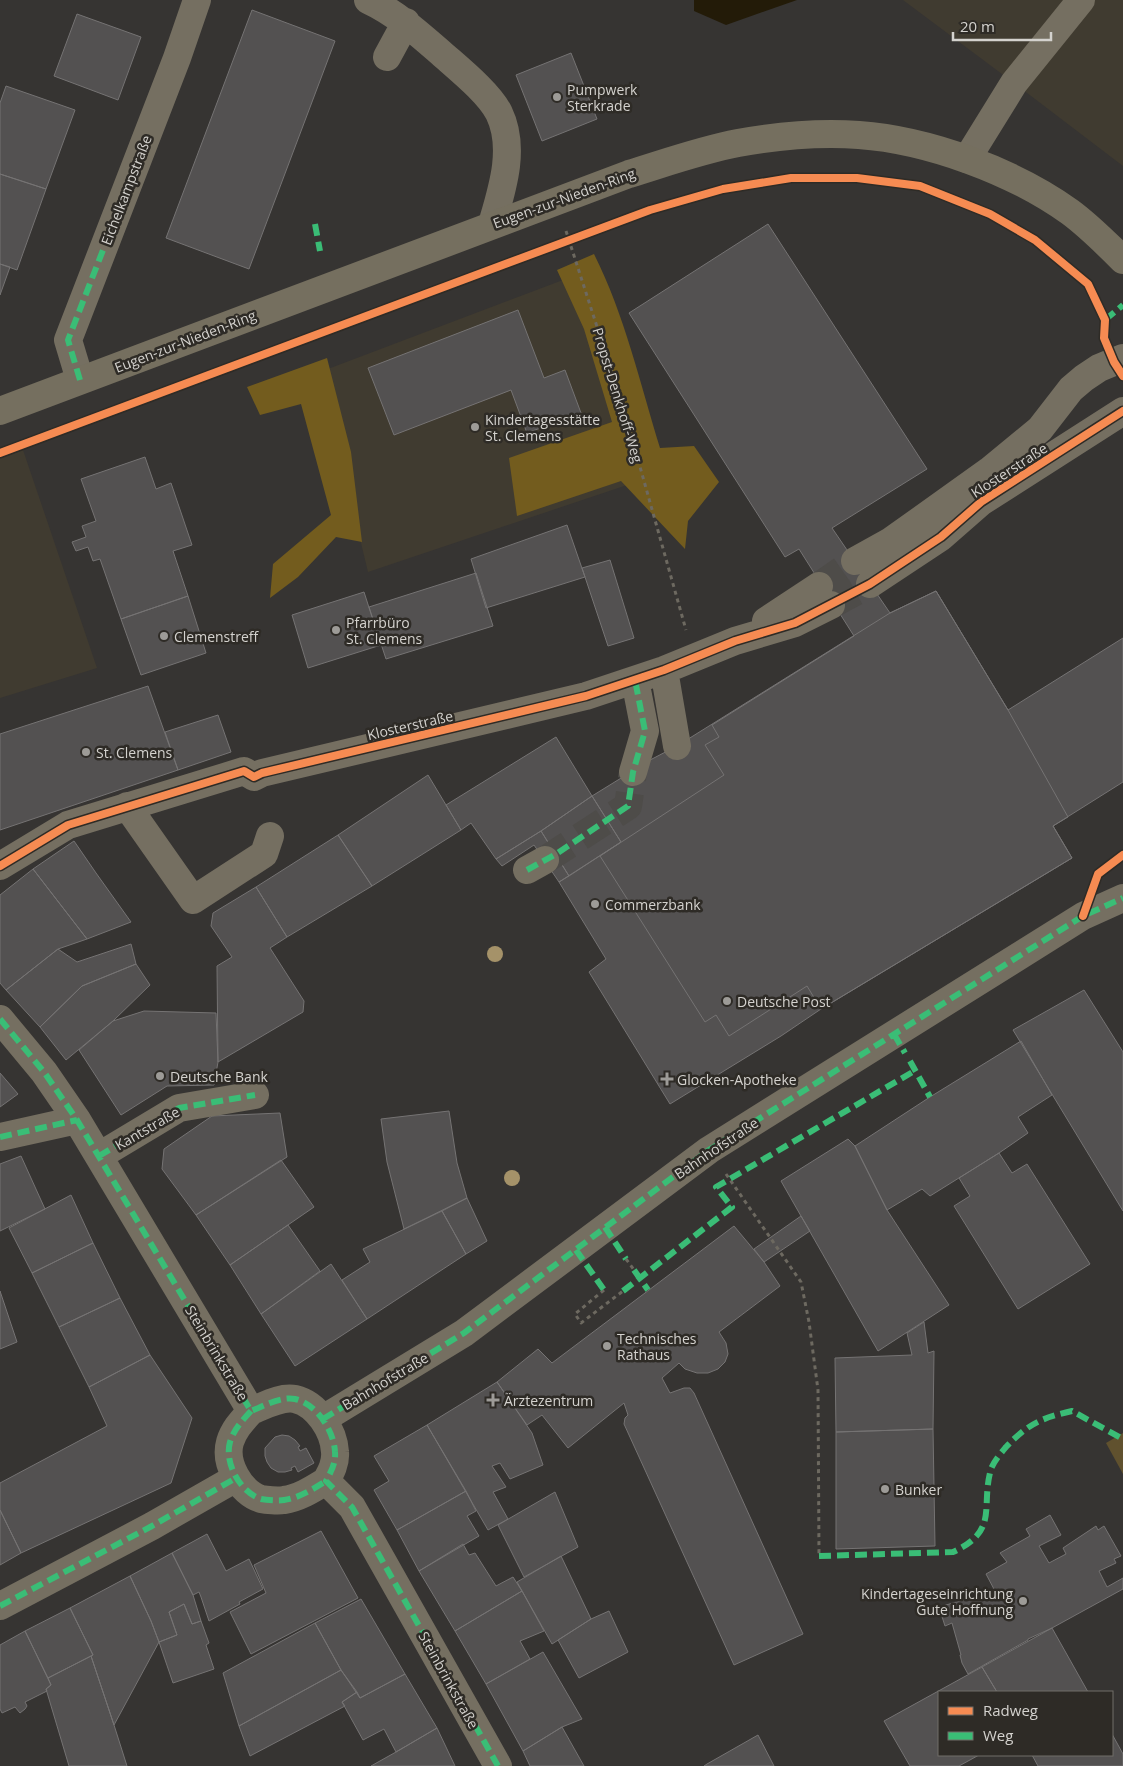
<svg xmlns="http://www.w3.org/2000/svg" width="1123" height="1766" font-family="'Open Sans',sans-serif">
<rect width="100%" height="100%" fill="#363432"/>
<path fill="#403b30" d="M 903,0 L 1123,0 L 1123,166 L 1014,83 Z
M 571,277 L 636,482 L 368,572 L 320,372 Z
M 23,450 L 97,668 L 0,698 L 0,458 Z"/>
<path fill="#60512e" d="M 1123,1433 L 1123,1474 L 1106,1443 Z"/>
<path fill="#735c1e" d="M 594,254 C 625,316 640,383 660,448 L 694,446 L 719,482 L 688,521 L 685,549 L 621,481 L 517,516 L 509,458 L 612,422 L 584,329 L 557,270 Z
M 327,358 L 351,452 L 362,542 L 336,537 L 298,577 L 270,598 L 273,564 L 331,515 L 301,404 L 260,415 L 247,387 Z"/>
<path fill="#231b08" d="M 694,0 L 797,0 L 726,25 L 694,11 Z"/>
<path fill="#535151" stroke="#757373" d="M 252,10 L 335,41 L 249,269 L 166,238 Z
M 77,14 L 141,37 L 118,100 L 54,76 Z
M 571,53 L 597,119 L 542,141 L 516,75 Z
M 6,86 L 75,110 L 46,189 L 0,174 L 0,103 Z
M 0,174 L 46,189 L 17,270 L 0,264 Z
M 768,224 L 927,469 L 832,528 L 890,613 L 936,591 L 1008,710 L 1068,817 L 1053,826 L 1072,858 L 821,1009 L 807,986 L 729,1036 L 716,1015 L 705,1022 L 600,856 L 724,775 L 705,745 L 719,737 L 712,725 L 854,636 L 799,549 L 785,557 L 629,313 Z
M 0,264 L 10,267 L 0,295 Z
M 518,310 L 544,378 L 565,370 L 581,413 L 527,433 L 511,390 L 394,435 L 368,368 Z
M 145,457 L 156,489 L 171,483 L 192,545 L 173,551 L 188,596 L 121,619 L 100,559 L 93,561 L 88,547 L 76,551 L 72,542 L 86,537 L 82,526 L 96,521 L 81,479 Z
M 567,525 L 585,577 L 486,608 L 471,559 Z
M 610,560 L 634,638 L 608,646 L 582,568 Z
M 476,573 L 493,626 L 386,659 L 369,607 Z
M 936,591 L 1008,710 L 1123,638 L 1123,782 L 1053,826 L 1072,858 L 821,1009 L 781,1036 L 670,1104 L 589,972 L 606,959 L 559,882 L 621,842 L 592,796 L 652,759 L 677,746 L 890,613 Z
M 364,592 L 381,645 L 308,668 L 292,615 Z
M 188,596 L 206,653 L 141,675 L 121,619 Z
M 148,686 L 178,770 L 0,830 L 0,734 Z
M 218,715 L 231,752 L 178,770 L 165,732 Z
M 556,737 L 592,796 L 541,831 L 496,859 L 471,823 L 461,830 L 446,805 Z
M 428,775 L 461,830 L 372,886 L 338,835 Z
M 592,796 L 621,842 L 569,876 L 541,831 Z
M 541,831 L 569,876 L 559,882 L 534,845 L 502,866 L 496,859 Z
M 338,835 L 372,886 L 287,937 L 256,887 Z
M 74,841 L 96,873 L 131,922 L 87,939 L 33,869 Z
M 33,869 L 87,939 L 58,949 L 6,990 L 0,983 L 0,895 Z
M 256,887 L 287,937 L 270,948 L 304,1001 L 303,1012 L 218,1062 L 217,966 L 232,957 L 211,926 L 213,913 Z
M 131,944 L 136,964 L 82,986 L 40,1027 L 6,990 L 58,949 L 77,962 Z
M 136,964 L 150,985 L 113,1021 L 66,1060 L 40,1027 L 82,986 Z
M 1084,990 L 1123,1052 L 1123,1211 L 1013,1030 Z
M 144,1011 L 216,1013 L 218,1062 L 214,1085 L 167,1086 L 121,1115 L 79,1050 L 113,1021 Z
M 1021,1041 L 1052,1095 L 1018,1117 L 1028,1133 L 999,1153 L 930,1196 L 922,1189 L 887,1210 L 855,1146 L 930,1097 Z
M 0,1073 L 18,1094 L 0,1107 Z
M 449,1111 L 457,1163 L 467,1198 L 404,1229 L 387,1162 L 381,1119 Z
M 280,1113 L 287,1157 L 196,1215 L 162,1169 L 164,1149 L 212,1116 Z
M 848,1139 L 855,1146 L 887,1210 L 949,1305 L 878,1351 L 781,1181 Z
M 999,1153 L 1012,1173 L 1027,1164 L 1090,1264 L 1018,1309 L 954,1206 L 970,1196 L 959,1178 Z
M 21,1156 L 45,1209 L 0,1231 L 0,1164 Z
M 281,1160 L 314,1207 L 230,1265 L 196,1215 Z
M 71,1195 L 93,1243 L 32,1273 L 9,1228 Z
M 467,1198 L 487,1241 L 466,1254 L 442,1211 Z
M 442,1211 L 466,1254 L 367,1319 L 342,1280 L 370,1262 L 363,1249 Z
M 801,1216 L 810,1231 L 764,1262 L 754,1249 Z
M 288,1225 L 320,1271 L 261,1314 L 230,1265 Z
M 734,1226 L 764,1262 L 780,1286 L 719,1332 L 726,1343 L 728,1354 L 725,1362 L 718,1369 L 708,1373 L 697,1373 L 685,1369 L 679,1363 L 662,1378 L 670,1393 L 684,1388 L 690,1388 L 694,1393 L 803,1634 L 734,1665 L 624,1424 L 625,1418 L 628,1415 L 624,1403 L 568,1448 L 542,1415 L 527,1425 L 497,1382 L 538,1349 L 552,1363 Z
M 93,1243 L 120,1298 L 59,1327 L 32,1273 Z
M 331,1264 L 367,1319 L 295,1366 L 261,1314 Z
M 0,1291 L 17,1342 L 0,1349 Z
M 120,1298 L 150,1355 L 89,1387 L 59,1327 Z
M 924,1322 L 928,1353 L 934,1351 L 933,1429 L 836,1432 L 835,1358 L 912,1355 L 907,1333 Z
M 150,1355 L 192,1418 L 171,1483 L 21,1553 L 0,1510 L 0,1483 L 107,1426 L 89,1387 Z
M 497,1382 L 532,1433 L 543,1465 L 510,1479 L 500,1463 L 492,1466 L 506,1487 L 493,1492 L 508,1519 L 488,1530 L 427,1425 Z
M 427,1425 L 466,1491 L 397,1530 L 374,1490 L 389,1481 L 374,1456 Z
M 933,1429 L 935,1546 L 836,1549 L 836,1432 Z
M 282,1435 L 289,1436 L 295,1440 L 300,1446 L 298,1447 L 300,1451 L 306,1448 L 314,1463 L 298,1472 L 295,1466 L 291,1468 L 292,1470 L 285,1472 L 278,1472 L 271,1468 L 267,1462 L 265,1456 L 265,1448 L 275,1437 Z
M 466,1491 L 476,1511 L 467,1516 L 479,1536 L 419,1571 L 397,1530 Z
M 555,1492 L 578,1547 L 524,1577 L 498,1525 Z
M 0,1510 L 21,1553 L 0,1565 Z
M 1050,1515 L 1061,1535 L 1039,1546 L 1049,1563 L 1066,1554 L 1063,1548 L 1096,1526 L 1098,1530 L 1104,1526 L 1121,1556 L 1114,1559 L 1116,1563 L 1099,1571 L 1107,1587 L 1123,1578 L 1123,1589 L 1052,1628 L 1028,1639 L 1028,1640 L 968,1674 L 962,1663 L 960,1655 L 961,1655 L 952,1623 L 945,1626 L 939,1607 L 995,1591 L 986,1574 L 1007,1562 L 1000,1553 L 1030,1536 L 1026,1529 Z
M 321,1531 L 358,1598 L 251,1654 L 230,1612 L 266,1593 L 254,1565 Z
M 207,1534 L 226,1571 L 249,1559 L 263,1589 L 239,1602 L 240,1604 L 209,1621 L 201,1597 L 199,1592 L 193,1595 L 172,1553 Z
M 463,1544 L 469,1555 L 475,1553 L 496,1586 L 513,1577 L 522,1591 L 455,1631 L 419,1571 Z
M 172,1553 L 193,1595 L 201,1621 L 192,1624 L 184,1604 L 169,1612 L 177,1635 L 159,1642 L 151,1621 L 130,1576 Z
M 561,1556 L 591,1619 L 552,1644 L 517,1582 Z
M 130,1576 L 151,1621 L 159,1642 L 114,1725 L 91,1656 L 93,1655 L 70,1608 Z
M 522,1591 L 544,1631 L 520,1641 L 530,1659 L 486,1684 L 455,1631 Z
M 361,1599 L 405,1674 L 360,1698 L 341,1670 L 315,1623 Z
M 184,1604 L 192,1624 L 201,1621 L 209,1643 L 206,1645 L 214,1669 L 173,1683 L 159,1642 L 177,1635 L 169,1612 Z
M 70,1608 L 93,1655 L 48,1678 L 25,1631 Z
M 609,1611 L 628,1652 L 579,1678 L 558,1640 L 591,1619 Z
M 315,1623 L 341,1670 L 239,1726 L 223,1673 Z
M 1052,1628 L 1088,1692 L 997,1692 L 982,1667 Z
M 25,1631 L 51,1685 L 46,1689 L 47,1691 L 25,1702 L 27,1706 L 25,1709 L 20,1713 L 15,1707 L 2,1713 L 0,1709 L 0,1645 Z
M 543,1652 L 582,1719 L 562,1727 L 523,1751 L 486,1684 Z
M 91,1656 L 114,1725 L 127,1766 L 69,1766 L 46,1689 L 51,1685 L 48,1678 Z
M 982,1667 L 997,1692 L 939,1692 L 939,1755 L 979,1755 L 959,1766 L 910,1766 L 884,1721 Z
M 341,1670 L 357,1692 L 342,1702 L 345,1706 L 250,1756 L 239,1726 Z
M 405,1674 L 437,1728 L 396,1752 L 384,1729 L 363,1740 L 342,1702 L 357,1692 L 360,1698 Z
M 562,1727 L 584,1766 L 530,1766 L 523,1751 Z
M 437,1728 L 455,1766 L 371,1766 L 396,1752 Z
M 1112,1734 L 1123,1754 L 1123,1766 L 1038,1766 L 1032,1755 L 1112,1755 Z
M 758,1735 L 774,1766 L 704,1766 L 707,1764 Z"/>
<g fill="none" stroke-linecap="round" stroke-linejoin="round">
<path stroke="#4e4c49" stroke-width="28" stroke-dasharray="28 14" stroke-linecap="butt" d="M 819,586 L 855,561
M 831,605 L 870,584
M 545,860 L 628,806 L 633,772"/>
<path stroke="#6d6960" stroke-width="3" stroke-dasharray="4 4" stroke-linecap="butt" d="M 566,231 L 624,410 L 686,630
M 726,1174 L 801,1282 L 809,1322 L 818,1390 L 819,1556
M 626,1259 L 634,1270
M 604,1290 L 575,1314 L 581,1323 L 623,1291"/>
<path stroke="#756f61" stroke-width="28" d="M 368,0 C 396,13 418,33 441,53 C 459,69 489,93 499,113 C 516,148 502,190 492,224
M 387,57 L 406,22
M 967,159 L 1014,83 L 1081,0
M 80,380 L 68,340 L 177,58 L 197,0
M 855,561 L 891,541 L 989,471 L 1040,429 L 1071,389 L 1084,378 L 1099,368 L 1123,358
M 870,584 L 941,537 L 981,502 L 1123,411
M 766,621 L 819,586
M 664,670 L 677,746
M 633,772 L 645,731 L 635,680
M 127,806 L 193,900 L 264,854 L 270,836
M 0,866 L 68,825 L 244,771 L 254,777 L 262,773 L 586,696 L 664,670 L 735,641 L 795,623 L 831,605
M 527,870 L 545,860
M 0,1019 L 44,1072 L 77,1120 L 251,1411 C 264,1406 281,1396 295,1399 C 317,1404 334,1431 335,1452 C 336,1463 331,1472 326,1481 L 352,1507 L 498,1766
M 0,1137 L 77,1120
M 99,1156 L 179,1108 L 255,1095
M 251,1411 C 242,1421 234,1429 230,1442 C 224,1463 240,1492 261,1499 C 266,1500 278,1501 284,1500 C 299,1498 313,1489 326,1481
M 323,1419 L 464,1333 L 709,1150 L 1083,916 L 1123,898
M 0,1606 L 152,1526 L 236,1478"/>
<path stroke="#756f5f" stroke-width="28" d="M 0,411 L 629,174 C 665,163 701,150 738,143 C 777,136 819,132 859,135 C 928,140 1013,171 1070,212 C 1089,226 1106,243 1123,260"/>
<path stroke="#3abd76" stroke-width="6" stroke-dasharray="12 6" stroke-linecap="butt" d="M 315,224 L 320,251
M 1105,320 L 1123,305
M 80,380 L 68,340 L 133,173
M 527,870 L 556,854 L 628,806 L 633,772 L 645,731 L 635,680
M 0,1019 L 44,1072 L 77,1120 L 251,1411 C 264,1406 281,1396 295,1399 C 317,1404 334,1431 335,1452 C 336,1463 331,1472 326,1481 L 352,1507 L 498,1766
M 894,1034 L 905,1053
M 910,1061 L 930,1097
M 0,1137 L 77,1120
M 99,1156 L 179,1108 L 255,1095
M 605,1227 L 626,1259
M 576,1250 L 604,1290
M 634,1270 L 648,1290
M 623,1291 L 732,1207 L 716,1187 L 916,1070
M 251,1411 C 242,1421 234,1429 230,1442 C 224,1463 240,1492 261,1499 C 266,1500 278,1501 284,1500 C 299,1498 313,1489 326,1481
M 323,1419 L 464,1333 L 709,1150 L 1083,916 L 1123,898
M 819,1556 L 953,1552 C 1000,1530 980,1508 991,1469 C 994,1461 1001,1453 1006,1447 C 1028,1424 1041,1418 1072,1411 L 1123,1439
M 0,1606 L 152,1526 L 236,1478"/>
<g stroke="#2e2b26" stroke-width="11">
<path id="cycleway" d="M 0,453 L 650,210 L 723,189 L 791,178 L 857,178 L 920,186 L 990,214 L 1035,240 L 1088,284 L 1105,320 L 1104,338 L 1114,362 L 1123,376
M 0,866 L 68,825 L 244,771 L 254,777 L 262,773 L 586,696 L 664,670 L 735,641 L 795,623 L 870,584 L 941,537 L 981,502 L 1123,411
M 1083,916 L 1098,874 L 1123,855"/>
</g>
<use href="#cycleway" stroke="#f68b52" stroke-width="8"/>
</g>
<g fill="#a59269">
<circle cx="495" cy="954" r="8"/>
<circle cx="512" cy="1178" r="8"/>
</g>
<g fill="#9d9b97" stroke="#2e2b26" stroke-width="2">
<circle cx="557" cy="97" r="5"/>
<circle cx="475" cy="427" r="5"/>
<circle cx="336" cy="630" r="5"/>
<circle cx="164" cy="636" r="5"/>
<circle cx="86" cy="752" r="5"/>
<circle cx="595" cy="904" r="5"/>
<circle cx="727" cy="1001" r="5"/>
<circle cx="160" cy="1076" r="5"/>
<path d="M664.5 1071.5h5v5h5v5h-5v5h-5v-5h-5v-5h5z"/>
<circle cx="607" cy="1346" r="5"/>
<path d="M490.5 1392.5h5v5h5v5h-5v5h-5v-5h-5v-5h5z"/>
<circle cx="885" cy="1489" r="5"/>
<circle cx="1023" cy="1601" r="5"/>
</g>
<g text-anchor="middle" dominant-baseline="central" stroke-width="5" stroke-linejoin="round" paint-order="stroke">
<g font-size="14" fill="#d4d2ce" stroke="#2e2b26" text-anchor="start">
<text x="567" y="89">Pumpwerk<tspan x="567" dy="16">Sterkrade</tspan></text>
<text x="485" y="419">Kindertagesstätte<tspan x="485" dy="16">St. Clemens</tspan></text>
<text x="346" y="622">Pfarrbüro<tspan x="346" dy="16">St. Clemens</tspan></text>
<text x="174" y="636">Clemenstreff</text>
<text x="96" y="752">St. Clemens</text>
<text x="605" y="904">Commerzbank</text>
<text x="737" y="1001">Deutsche Post</text>
<text x="170" y="1076">Deutsche Bank</text>
<text x="677" y="1079">Glocken-Apotheke</text>
<text x="617" y="1338">Technisches<tspan x="617" dy="16">Rathaus</tspan></text>
<text x="504" y="1400">Ärztezentrum</text>
<text x="895" y="1489">Bunker</text>
<text x="1013" y="1593" text-anchor="end">Kindertageseinrichtung<tspan x="1013" dy="16">Gute Hoffnung</tspan></text>
</g>
<g font-size="14" fill="#d4d2ce" stroke="#2e2b26">
<text transform="translate(126 190) rotate(-69)">Eichelkampstraße</text>
<text transform="translate(564 198) rotate(-20)">Eugen-zur-Nieden-Ring</text>
<text transform="translate(185 341) rotate(-21)">Eugen-zur-Nieden-Ring</text>
<text transform="translate(618 395) rotate(73)">Propst-Denkhoff-Weg</text>
<text transform="translate(1009 470) rotate(-33)">Klosterstraße</text>
<text transform="translate(410 725) rotate(-13)">Klosterstraße</text>
<text transform="translate(147 1128) rotate(-30)">Kantstraße</text>
<text transform="translate(716 1148) rotate(-34)">Bahnhofstraße</text>
<text transform="translate(217 1353) rotate(59)">Steinbrinkstraße</text>
<text transform="translate(385 1381) rotate(-31)">Bahnhofstraße</text>
<text transform="translate(449 1680) rotate(61)">Steinbrinkstraße</text>
</g>
</g>
<rect x="938" y="1691" width="175" height="65" fill="#2e2b26" stroke="#706e69"/>
<rect x="948" y="1707" width="25" height="8" fill="#f68b52" stroke="#706e69"/>
<text x="983" y="1716" font-size="15" fill="#d4d2ce">Radweg</text>
<rect x="948" y="1732" width="25" height="8" fill="#3abd76" stroke="#706e69"/>
<text x="983" y="1741" font-size="15" fill="#d4d2ce">Weg</text>
<path d="M953 32v8h98v-8" fill="none" stroke="#d4d2ce" stroke-width="2.5"/>
<text x="960" y="32" font-size="15" fill="#d4d2ce" stroke="#2e2b26" stroke-width="4" paint-order="stroke">20 m</text>
</svg>
